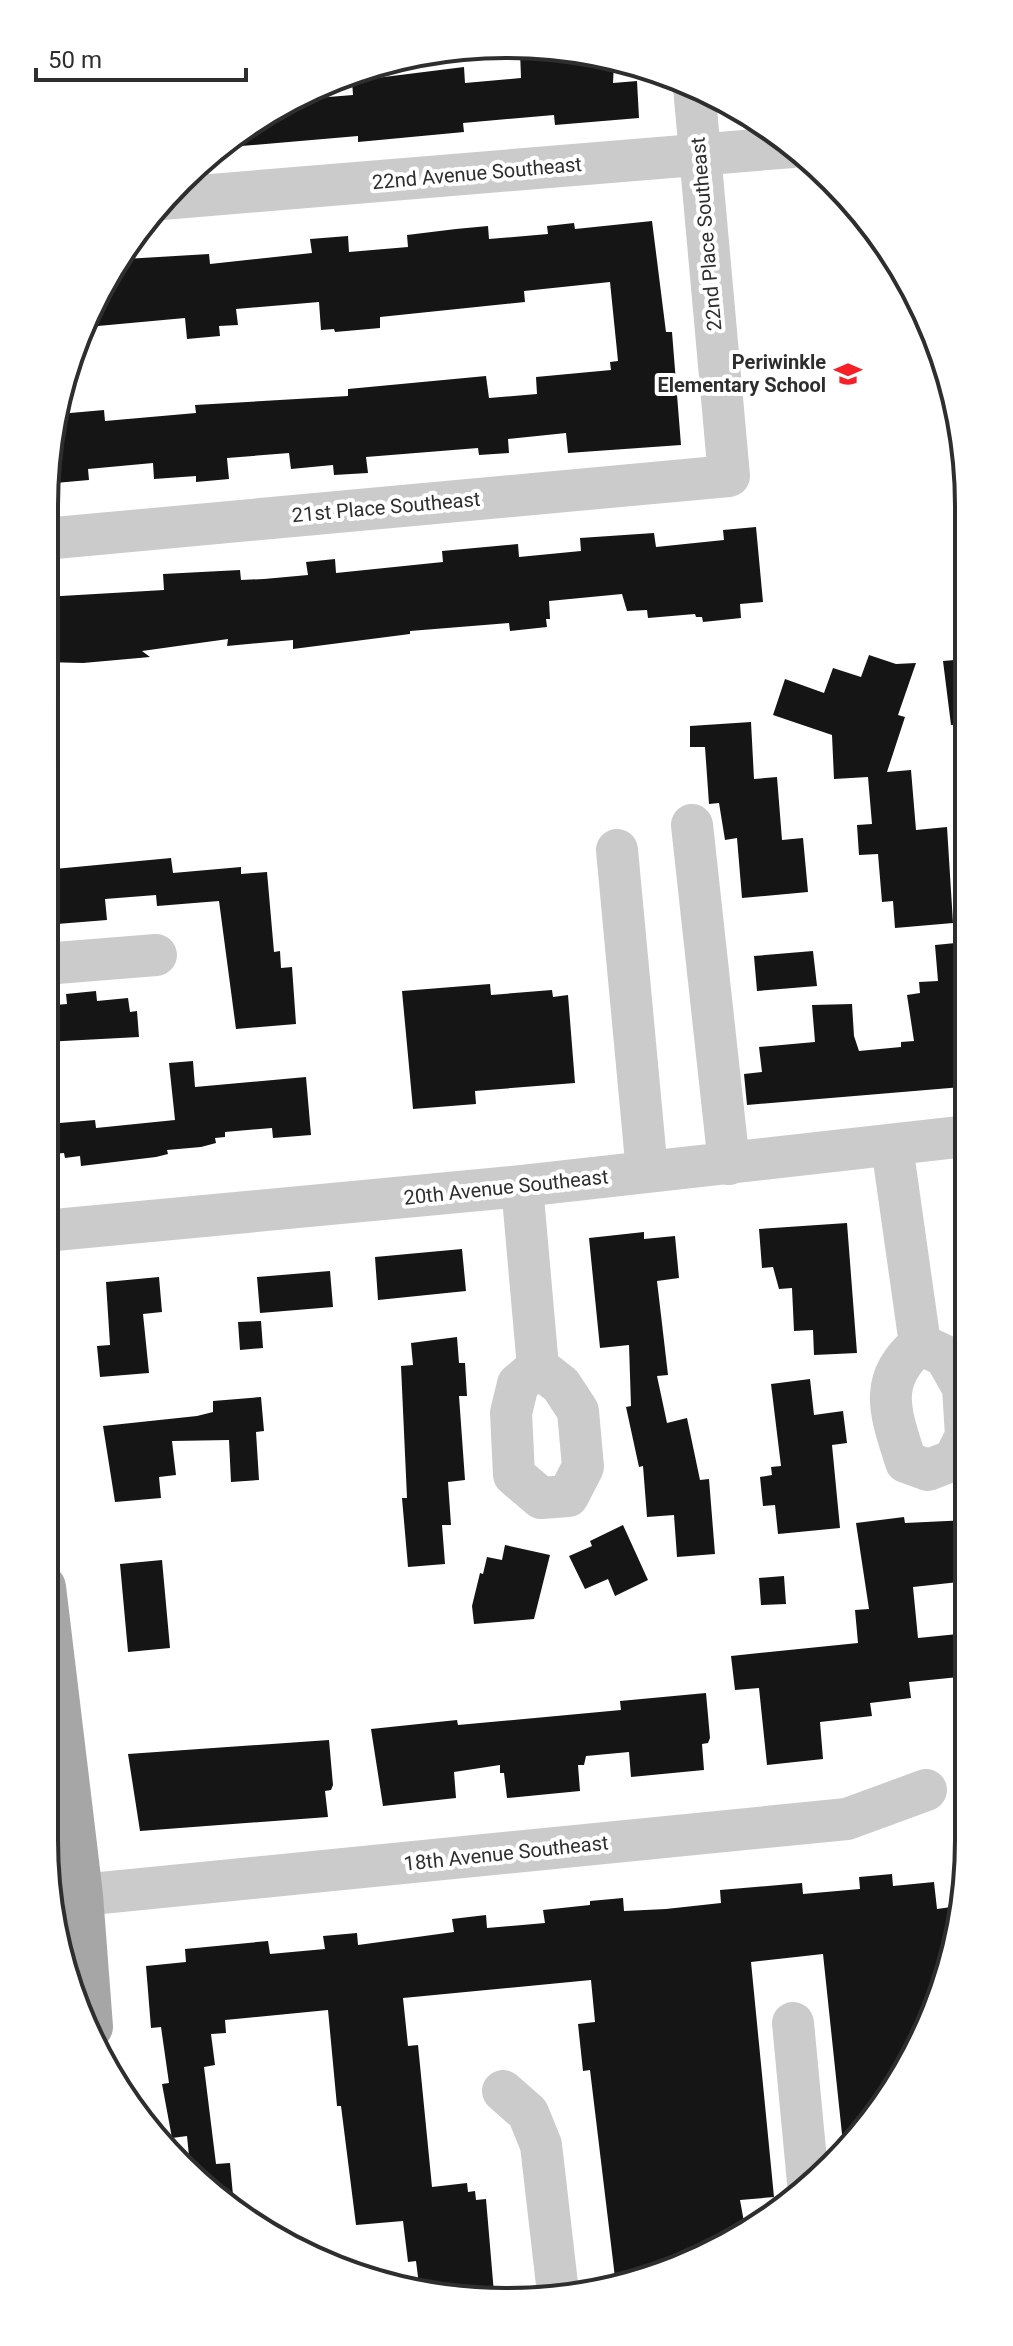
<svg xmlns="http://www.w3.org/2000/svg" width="1013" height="2346" font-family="Roboto,sans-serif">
<rect width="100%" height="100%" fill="#fff"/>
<path fill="#151515" d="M 520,51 L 614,63 L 613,83 L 637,81 L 639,118 L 555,125 L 554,115 L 463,123 L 464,132 L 358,142 L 358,136 L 230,147 L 291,100 L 353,95 L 352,81 L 464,67 L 465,83 L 521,78 Z
M 652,221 L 666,332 L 672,332 L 681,445 L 568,453 L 566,433 L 508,439 L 509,453 L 479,455 L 478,448 L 366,457 L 368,473 L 334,475 L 333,465 L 291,469 L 289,453 L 227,458 L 229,479 L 196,482 L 196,476 L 154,479 L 153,463 L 88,469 L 89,480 L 55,483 L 52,455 L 59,414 L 104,410 L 105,421 L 196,413 L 195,405 L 348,396 L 348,389 L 486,376 L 489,398 L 537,394 L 536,377 L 611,370 L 610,362 L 618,361 L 610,282 L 524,291 L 525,302 L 380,317 L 380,328 L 335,332 L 334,329 L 321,330 L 319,302 L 236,309 L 238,325 L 219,326 L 220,336 L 187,339 L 185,318 L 87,327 L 125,259 L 209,254 L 210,264 L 312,253 L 310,239 L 348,236 L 349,252 L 408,247 L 407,235 L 456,229 L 488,226 L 489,239 L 548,234 L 547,226 L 574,223 L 575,229 Z
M 756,527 L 763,602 L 740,604 L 741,618 L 703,622 L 702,617 L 696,617 L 695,614 L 648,618 L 647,610 L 627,611 L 622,594 L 549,601 L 550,619 L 546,619 L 547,627 L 510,631 L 509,623 L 410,631 L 410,634 L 293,649 L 293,640 L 227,646 L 228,639 L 142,651 L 150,657 L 83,663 L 44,662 L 44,597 L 164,590 L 163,574 L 240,570 L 241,580 L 264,579 L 308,575 L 306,562 L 335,559 L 336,573 L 443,562 L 442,551 L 518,544 L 519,557 L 581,551 L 580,538 L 654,533 L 656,547 L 724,540 L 723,530 Z
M 869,655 L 896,664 L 916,663 L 898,715 L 905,717 L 887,772 L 911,770 L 916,830 L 947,827 L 953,923 L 895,928 L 893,901 L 882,902 L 878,854 L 859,855 L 857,825 L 872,824 L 868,777 L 834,779 L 832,735 L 773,715 L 785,679 L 824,693 L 833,668 L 861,677 Z
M 966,659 L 966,724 L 951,725 L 943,661 Z
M 751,722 L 754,779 L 777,777 L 782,840 L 803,838 L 808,892 L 742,898 L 737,838 L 725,840 L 719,803 L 709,804 L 705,747 L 690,747 L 690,726 Z
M 171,858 L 173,873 L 241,867 L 241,874 L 267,872 L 274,952 L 280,951 L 281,968 L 292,967 L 296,1024 L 236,1029 L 219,901 L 157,906 L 156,895 L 105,899 L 107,920 L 57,924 L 57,917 L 44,918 L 44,870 Z
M 966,942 L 967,1081 L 961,1082 L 962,1087 L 747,1105 L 744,1074 L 762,1072 L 759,1047 L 815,1042 L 812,1005 L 852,1004 L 854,1036 L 859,1051 L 901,1047 L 901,1042 L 914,1041 L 907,995 L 920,993 L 919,982 L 938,981 L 935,945 Z
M 813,951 L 817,986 L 757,991 L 754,956 Z
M 490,984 L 491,995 L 552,990 L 553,997 L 568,995 L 575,1083 L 475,1091 L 476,1104 L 413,1109 L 402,991 Z
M 96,991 L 97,1001 L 128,998 L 130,1012 L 137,1011 L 139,1037 L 44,1042 L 44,1006 L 67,1004 L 66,994 Z
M 193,1061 L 195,1087 L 306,1077 L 311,1135 L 273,1138 L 272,1128 L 225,1132 L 225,1137 L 215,1138 L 216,1143 L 201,1147 L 167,1150 L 168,1154 L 156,1157 L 81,1166 L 80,1156 L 65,1158 L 64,1153 L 51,1154 L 48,1124 L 95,1120 L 96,1128 L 175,1120 L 169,1063 Z
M 847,1223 L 857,1353 L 814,1355 L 813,1330 L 794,1331 L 792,1288 L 779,1289 L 773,1267 L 762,1268 L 759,1229 Z
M 644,1232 L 644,1239 L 675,1236 L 679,1278 L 657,1281 L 668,1375 L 657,1376 L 667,1423 L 687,1418 L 700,1480 L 709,1479 L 715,1554 L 677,1557 L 674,1515 L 647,1517 L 643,1466 L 639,1467 L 626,1407 L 631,1406 L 629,1345 L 600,1348 L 589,1238 Z
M 462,1249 L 466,1291 L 378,1300 L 375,1257 Z
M 330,1271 L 333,1307 L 260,1313 L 257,1277 Z
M 159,1277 L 162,1312 L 143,1314 L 149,1373 L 100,1377 L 97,1346 L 110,1345 L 106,1282 Z
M 261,1321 L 263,1348 L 240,1350 L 238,1322 Z
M 457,1337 L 459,1363 L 465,1363 L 467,1396 L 459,1396 L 465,1480 L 448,1482 L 451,1525 L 442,1525 L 445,1564 L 408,1567 L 402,1498 L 407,1498 L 401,1366 L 413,1365 L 411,1343 Z
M 810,1379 L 814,1415 L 843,1411 L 847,1443 L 832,1445 L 840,1528 L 778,1534 L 775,1505 L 763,1506 L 760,1477 L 772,1475 L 771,1467 L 781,1466 L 771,1384 Z
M 261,1397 L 264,1431 L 256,1432 L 259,1480 L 231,1482 L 229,1440 L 172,1441 L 176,1475 L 159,1477 L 161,1498 L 115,1502 L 103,1426 L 197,1416 L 213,1412 L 213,1401 Z
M 904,1517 L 905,1523 L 968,1520 L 968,1581 L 913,1587 L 918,1638 L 968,1633 L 969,1676 L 909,1682 L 911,1698 L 870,1703 L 872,1716 L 820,1722 L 823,1759 L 767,1765 L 759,1688 L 735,1690 L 731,1656 L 858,1643 L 855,1610 L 869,1609 L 856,1523 Z
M 623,1525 L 648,1580 L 615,1596 L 608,1579 L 585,1589 L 569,1556 L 592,1546 L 590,1541 Z
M 505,1545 L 550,1555 L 534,1619 L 474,1624 L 472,1606 L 480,1573 L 483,1574 L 487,1557 L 502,1560 Z
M 162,1560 L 170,1648 L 128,1652 L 120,1564 Z
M 784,1576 L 786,1604 L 761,1605 L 759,1578 Z
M 706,1693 L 710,1738 L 708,1743 L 702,1744 L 704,1770 L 631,1777 L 629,1752 L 586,1756 L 584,1765 L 578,1765 L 580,1791 L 507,1798 L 504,1773 L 500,1773 L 500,1765 L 454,1772 L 456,1798 L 383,1806 L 371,1729 L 457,1720 L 458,1725 L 621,1710 L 620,1701 Z
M 329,1740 L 333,1785 L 331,1790 L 325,1791 L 328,1817 L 140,1831 L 128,1754 Z
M 892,1874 L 893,1886 L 934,1882 L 937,1909 L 958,1906 L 944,1989 L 855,2144 L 844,2153 L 823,1954 L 751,1962 L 774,2197 L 740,2200 L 746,2233 L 737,2240 L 616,2286 L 590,2070 L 583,2071 L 578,2024 L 595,2022 L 591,1980 L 403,1998 L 408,2046 L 418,2045 L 432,2187 L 467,2183 L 468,2192 L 475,2191 L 476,2200 L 486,2199 L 494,2293 L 420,2293 L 416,2261 L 408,2262 L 403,2221 L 356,2225 L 341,2106 L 337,2106 L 328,2010 L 225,2020 L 226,2033 L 211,2034 L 215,2065 L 204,2067 L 216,2164 L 230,2163 L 234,2206 L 186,2167 L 190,2166 L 187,2136 L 172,2138 L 162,2084 L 169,2083 L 161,2027 L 151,2028 L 146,1966 L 186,1962 L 185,1949 L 268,1941 L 270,1954 L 325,1949 L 323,1936 L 357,1933 L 358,1945 L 454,1932 L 452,1919 L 486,1915 L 487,1928 L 545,1923 L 543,1910 L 590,1905 L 590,1901 L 623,1898 L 624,1911 L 666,1909 L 721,1903 L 720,1890 L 802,1883 L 803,1894 L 860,1889 L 859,1877 Z"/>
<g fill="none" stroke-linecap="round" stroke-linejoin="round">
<path stroke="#cbcbcb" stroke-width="42" d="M 162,199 L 792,147
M 44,539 L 729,476 L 694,87
M 692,825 L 729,1164
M 617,850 L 647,1172
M 44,964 L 156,955
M 892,1146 L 920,1344 L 945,1356 L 963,1388 L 966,1436 L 954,1460 L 928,1470 L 906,1462 C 891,1414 876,1380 920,1344
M 522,1186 L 538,1367 L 561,1385 L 578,1411 L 583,1467 L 568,1496 L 541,1498 L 514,1475 L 511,1413 L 518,1384 L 538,1367
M 44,1231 L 522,1186 L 967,1136
M 81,1895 L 847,1819 L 926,1790
M 793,2023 L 808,2182
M 503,2091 L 528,2113 L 541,2145 L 558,2293"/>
<path stroke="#a6a6a6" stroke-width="44" d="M 44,1587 L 81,1895 L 91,2027"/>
</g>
<defs>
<g id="school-bare" transform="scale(2.16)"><path d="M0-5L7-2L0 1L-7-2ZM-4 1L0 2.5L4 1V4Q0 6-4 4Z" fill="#f61f28" stroke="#fff" stroke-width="2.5" paint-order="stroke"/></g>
</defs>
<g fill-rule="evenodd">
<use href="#school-bare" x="848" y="374"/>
</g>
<g text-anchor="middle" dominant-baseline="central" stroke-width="8" stroke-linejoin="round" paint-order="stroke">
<g font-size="20" fill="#2e2e2e" stroke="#fff">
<text transform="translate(477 173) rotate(-5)">22nd Avenue Southeast</text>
<text transform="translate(706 234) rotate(-95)">22nd Place Southeast</text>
<text transform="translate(386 507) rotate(-5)">21st Place Southeast</text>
<text transform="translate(506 1187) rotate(-6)">20th Avenue Southeast</text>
<text transform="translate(506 1853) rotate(-6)">18th Avenue Southeast</text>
</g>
<g font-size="20" font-weight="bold" fill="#2e2e2e" stroke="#fff" text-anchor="end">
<text x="826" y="362">Periwinkle<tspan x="826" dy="23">Elementary School</tspan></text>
</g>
</g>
<path d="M0 0H1013V2346H0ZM506 58H507A448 448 0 0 1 955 506V1840A448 448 0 0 1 507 2288H506A448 448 0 0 1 58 1840V506A448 448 0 0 1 506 58Z" fill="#fff" fill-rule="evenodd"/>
<path fill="none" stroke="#2e2e2e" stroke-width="4" d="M506 58H507A448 448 0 0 1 955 506V1840A448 448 0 0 1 507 2288H506A448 448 0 0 1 58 1840V506A448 448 0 0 1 506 58Z"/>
<path d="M36 68v12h210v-12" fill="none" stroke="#2e2e2e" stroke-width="4"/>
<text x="48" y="68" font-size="24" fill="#2e2e2e" stroke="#ffffff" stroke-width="6" paint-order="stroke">50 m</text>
</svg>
